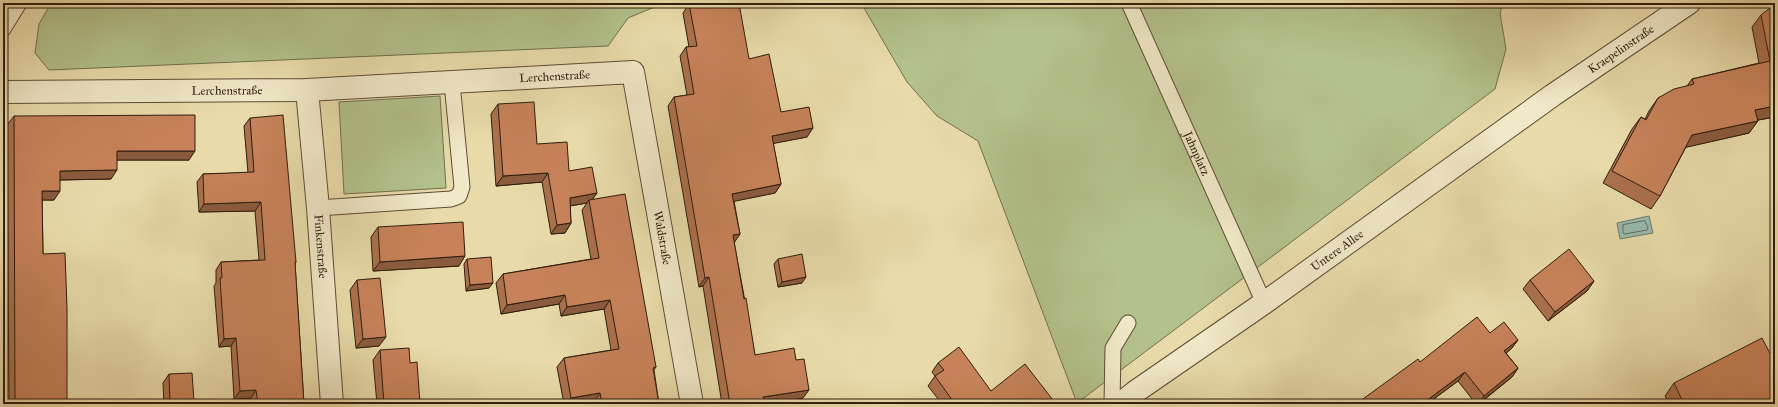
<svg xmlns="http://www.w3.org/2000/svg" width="1778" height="407" font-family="'IM FELL Great Primer',serif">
<rect width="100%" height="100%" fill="#e8dba9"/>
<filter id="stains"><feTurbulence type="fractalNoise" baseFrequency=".005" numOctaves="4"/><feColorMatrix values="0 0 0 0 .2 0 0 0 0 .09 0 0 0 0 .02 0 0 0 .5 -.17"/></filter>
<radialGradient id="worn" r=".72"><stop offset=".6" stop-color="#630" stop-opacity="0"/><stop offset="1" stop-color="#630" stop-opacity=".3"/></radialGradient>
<path fill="#b3c18a" stroke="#716f4c" d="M 51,3 L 664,3 L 628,18 L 608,46 L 49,70 L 35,53 L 39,24 Z
M 861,3 L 1503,3 L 1500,13 L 1506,49 L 1495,89 L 1077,403 L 978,141 L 937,116 L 907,82 Z
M 440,96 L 446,188 L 344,194 L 339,102 Z"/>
<path fill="#98baad" stroke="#6e7b6e" d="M 1649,216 L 1653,233 L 1620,239 L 1617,223 Z"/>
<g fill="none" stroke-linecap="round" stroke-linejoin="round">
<path stroke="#646c5e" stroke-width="1" d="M 1645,221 L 1648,228 L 1647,230 L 1625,234 L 1623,233 L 1623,225 Z"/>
<g stroke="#5d4c36" stroke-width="17">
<g id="service">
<path id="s1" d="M 1129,3 L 1264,303"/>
<path d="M 3,29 L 19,3"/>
<path d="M 318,208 L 451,199 L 459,196 L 462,187 L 452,83"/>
<path d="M 1112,404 L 1113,348 L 1128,323"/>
</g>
</g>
<g stroke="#5d4c36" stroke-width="24">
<g id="minor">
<path id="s2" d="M 307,90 L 318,208 L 332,404"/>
<path id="s3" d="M 3,92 L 307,90 L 633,72 L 692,404"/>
<path id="s4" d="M 1120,404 L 1135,392 L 1264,303 L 1553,95 L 1689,3"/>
</g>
</g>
<use href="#service" stroke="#f0e8c7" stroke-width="15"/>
<use href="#minor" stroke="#f0e8c7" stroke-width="22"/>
</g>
<path fill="#ab704d" stroke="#2f1d0f" d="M 1535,3 L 1545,3 L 1538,8 Z
M 1769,3 L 1775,3 L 1775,117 L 1758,120 L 1749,133 L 1686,147 L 1660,196 L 1651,209 L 1603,183 L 1632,129 L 1641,117 L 1645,119 L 1649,111 L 1658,98 L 1687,86 L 1692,79 L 1759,63 L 1752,27 L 1761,15 L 1772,7 Z
M 689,4 L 749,59 L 781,112 L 807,137 L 773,143 L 781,184 L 775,193 L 734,201 L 740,234 L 734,242 L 755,355 L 803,398 L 770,404 L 722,404 L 703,286 L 699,287 L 668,106 L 674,97 L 687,95 L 680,56 L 686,47 L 689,47 L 683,13 Z
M 498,104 L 537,144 L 569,171 L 597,193 L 592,200 L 656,367 L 654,370 L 659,404 L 594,404 L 594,402 L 581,404 L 564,404 L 557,367 L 564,358 L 611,350 L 604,309 L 561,316 L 559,304 L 501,314 L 496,283 L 503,274 L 591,259 L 582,210 L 587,203 L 570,206 L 571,223 L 565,233 L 551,234 L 542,182 L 496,186 L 491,114 Z
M 14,116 L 189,160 L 117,160 L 111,179 L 60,180 L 54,200 L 42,200 L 43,254 L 67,404 L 9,404 L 7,125 Z
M 250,118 L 296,262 L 295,264 L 304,404 L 251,404 L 251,398 L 234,399 L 231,346 L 219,347 L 214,286 L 216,283 L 216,270 L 221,262 L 259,260 L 255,211 L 199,212 L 197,182 L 203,174 L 248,173 L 244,126 Z
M 378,227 L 459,266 L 373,271 L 371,237 Z
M 467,259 L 489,288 L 466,291 L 464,264 Z
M 778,259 L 802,283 L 778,287 L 774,264 Z
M 357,280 L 379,346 L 356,348 L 350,290 Z
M 1530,280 L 1594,281 L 1587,291 L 1548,321 L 1523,289 Z
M 1518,340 L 1511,349 L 1506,353 L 1518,368 L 1512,377 L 1479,404 L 1476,404 L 1458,381 L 1427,404 L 1356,404 L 1420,362 Z
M 380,350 L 410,363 L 420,404 L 377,404 L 373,360 Z
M 938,363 L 991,391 L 1051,404 L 942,404 L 928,386 L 935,376 L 932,372 Z
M 169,374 L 194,401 L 201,404 L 164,404 L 163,383 Z
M 1674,383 L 1775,404 L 1669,404 L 1665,396 Z"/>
<path fill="#8b5b3e" stroke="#2f1d0f" d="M 1541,3 L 1545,3 L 1538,8 Z
M 1775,106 L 1775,117 L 1747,122 L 1755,110 Z
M 1758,121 L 1749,133 L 1683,148 L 1692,135 Z
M 813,128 L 807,137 L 766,145 L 772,136 Z
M 117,151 L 195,151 L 189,160 L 111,160 Z
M 117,170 L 111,179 L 54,180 L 60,171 Z
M 548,173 L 542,182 L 496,186 L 503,176 Z
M 781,184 L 775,193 L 726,203 L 732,194 Z
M 42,191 L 60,191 L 54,200 L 36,200 Z
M 597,193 L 590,202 L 589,200 L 587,203 L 563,207 L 570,198 Z
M 261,202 L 255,211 L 199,212 L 204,204 Z
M 571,223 L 565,233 L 551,234 L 557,225 Z
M 740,234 L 734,243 L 733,235 Z
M 465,256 L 459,266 L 373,271 L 380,262 Z
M 709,277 L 703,286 L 699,287 L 705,278 Z
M 806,277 L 802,283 L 778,287 L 782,282 Z
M 1594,281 L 1587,291 L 1548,321 L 1555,312 Z
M 493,283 L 489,288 L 466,291 L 470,285 Z
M 565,295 L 559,304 L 501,314 L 507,305 Z
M 610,300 L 604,309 L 561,316 L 567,307 Z
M 386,337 L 379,346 L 356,348 L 363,339 Z
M 236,338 L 231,346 L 219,347 L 224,339 Z
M 1518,340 L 1511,349 L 1498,360 L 1504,351 Z
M 1518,368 L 1512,377 L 1478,404 L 1484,396 Z
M 1465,372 L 1458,381 L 1427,404 L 1422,404 Z
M 256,390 L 251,398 L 234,399 L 240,391 Z
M 809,390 L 803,398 L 770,404 L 758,404 L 763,397 Z
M 600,393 L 594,402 L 581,404 L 566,404 L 571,398 Z
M 1775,400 L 1775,404 L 1767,404 Z"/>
<path fill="#c78259" stroke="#2f1d0f" d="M 694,3 L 739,3 L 749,59 L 769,54 L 781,112 L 809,107 L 813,128 L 772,136 L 781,184 L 732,194 L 740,234 L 733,235 L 744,299 L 746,298 L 755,355 L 794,348 L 796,360 L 804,359 L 809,390 L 763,397 L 764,404 L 730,404 L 709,277 L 705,278 L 674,97 L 694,94 L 686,47 L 697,46 L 689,4 Z
M 1775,4 L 1775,106 L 1755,110 L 1758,121 L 1692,135 L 1660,196 L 1612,171 L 1641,117 L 1646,120 L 1658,98 L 1674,89 L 1694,84 L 1692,79 L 1770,61 L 1761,15 Z
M 534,102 L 537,144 L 567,142 L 569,171 L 592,167 L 597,193 L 570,198 L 571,223 L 557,225 L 548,173 L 503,176 L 498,104 Z
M 195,115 L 195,151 L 117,151 L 117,170 L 60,171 L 60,191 L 42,191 L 43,254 L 65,253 L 67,308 L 67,404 L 15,404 L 14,116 Z
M 283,115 L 296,262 L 295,262 L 304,404 L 258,404 L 256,390 L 240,391 L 236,338 L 224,339 L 220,278 L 222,278 L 221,262 L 265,260 L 261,202 L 204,204 L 203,174 L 254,172 L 250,118 Z
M 625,194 L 656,367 L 653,368 L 659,404 L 602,404 L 600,393 L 571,398 L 564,358 L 619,349 L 610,300 L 567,307 L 565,295 L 507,305 L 503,274 L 599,258 L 589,200 Z
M 463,222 L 465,256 L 380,262 L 378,227 Z
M 1569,249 L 1594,281 L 1555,312 L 1530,280 Z
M 802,254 L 806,277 L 782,282 L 778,259 Z
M 491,257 L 493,283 L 470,285 L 467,259 Z
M 380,278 L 386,337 L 363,339 L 357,280 Z
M 1477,317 L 1490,333 L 1504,322 L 1518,340 L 1504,351 L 1518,368 L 1484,396 L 1465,372 L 1422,404 L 1356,404 L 1418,359 L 1420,362 Z
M 1762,338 L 1775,363 L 1775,400 L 1767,404 L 1684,404 L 1674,383 Z
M 959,347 L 991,391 L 1025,364 L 1053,400 L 1049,404 L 955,404 L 935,376 L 944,370 L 938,363 Z
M 409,348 L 410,363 L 417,362 L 420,404 L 384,404 L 380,350 Z
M 192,373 L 194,401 L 200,401 L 201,404 L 170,404 L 169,374 Z"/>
<g text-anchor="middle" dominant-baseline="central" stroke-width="3" stroke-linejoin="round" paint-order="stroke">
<g font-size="12" fill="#2f1d0f" stroke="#f0e8c7">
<text stroke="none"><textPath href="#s4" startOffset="614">Kraepelinstraße</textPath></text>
<text stroke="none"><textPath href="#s3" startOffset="552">Lerchenstraße</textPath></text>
<text stroke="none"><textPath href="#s3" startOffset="224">Lerchenstraße</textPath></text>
<text stroke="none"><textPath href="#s1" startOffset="165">Jahnplatz</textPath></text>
<text stroke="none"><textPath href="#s3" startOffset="799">Waldstraße</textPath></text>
<text stroke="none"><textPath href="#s2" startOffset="157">Finkenstraße</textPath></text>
<text stroke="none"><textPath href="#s4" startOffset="266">Untere Allee</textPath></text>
</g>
</g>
<rect width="1778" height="407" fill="none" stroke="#e8dba9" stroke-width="16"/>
<rect x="4" y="4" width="1770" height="399" fill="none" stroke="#2f1d0f" stroke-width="2"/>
<rect x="8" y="8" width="1762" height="391" fill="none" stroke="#2f1d0f"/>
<rect width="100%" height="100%" filter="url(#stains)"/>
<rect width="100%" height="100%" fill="url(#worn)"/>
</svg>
